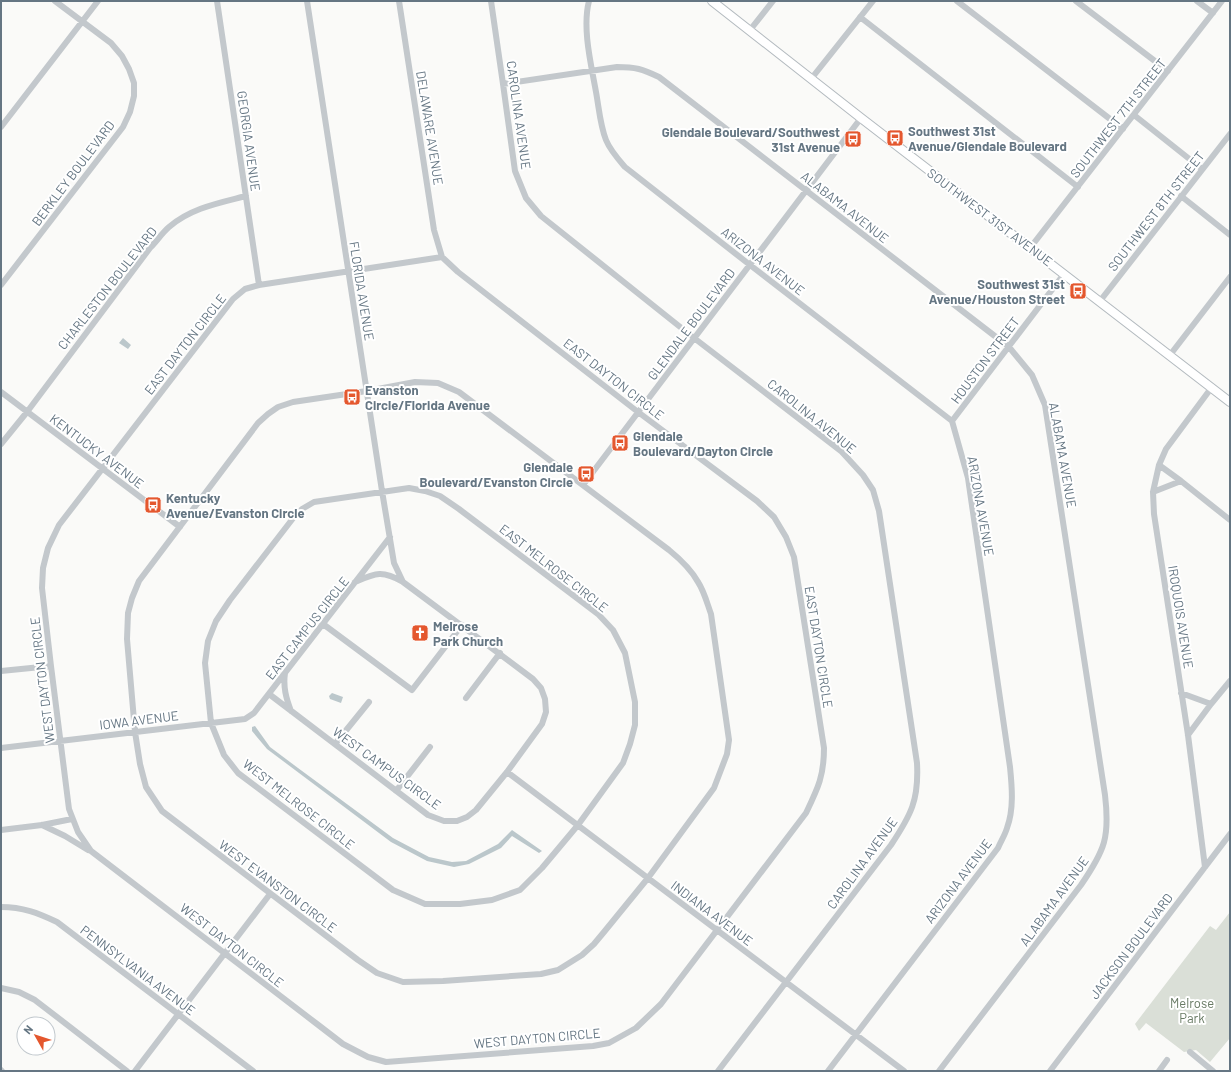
<svg xmlns="http://www.w3.org/2000/svg" width="1231" height="1072" font-family="Barlow,sans-serif">
<rect width="100%" height="100%" fill="#fafaf8"/>
<path fill="#dadfd7" d="M 1230,912 L 1230,1038 L 1210,1062 L 1196,1050 L 1184,1052 L 1146,1023 L 1139,1031 L 1135,1024 L 1210,926 L 1216,930 Z"/>
<path fill="#bbc7cb" d="M 123,338 L 131,345 L 128,349 L 119,343 Z
M 332,693 L 343,697 L 341,703 L 330,699 L 329,696 Z
M 255,726 L 270,747 L 298,768 L 393,838 L 429,857 L 452,862 L 466,861 L 498,844 L 512,830 L 542,851 L 539,853 L 512,836 L 501,848 L 469,864 L 454,867 L 427,861 L 391,842 L 267,749 L 252,731 L 252,727 Z"/>
<g fill="none" stroke-linecap="round" stroke-linejoin="round">
<g stroke="#b3babf" stroke-width="10">
<path id="secondary" d="M 712,1 L 861,118 L 1230,402"/>
</g>
<path stroke="#c3c8cc" stroke-width="6" d="M 217,1 L 259,285
M 307,1 L 382,491 L 394,563 L 403,582
M 399,1 L 434,230 L 442,257
M 491,1 L 503,84 L 515,171 L 526,198 L 541,216 L 694,338 L 841,451 L 863,475 L 873,490 L 879,511 L 917,763 C 919,800 911,815 891,845 L 718,1071
M 589,1 C 582,28 591,64 596,92 C 599,108 600,125 606,140 C 610,150 618,159 625,167 L 750,265 L 952,421 L 968,478 L 1010,767 C 1012,787 1014,809 1007,828 C 1005,835 1001,841 998,848 L 828,1071
M 957,1 L 1123,129
M 1076,1 L 1168,71
M 1197,1 L 1213,13
M 860,17 L 1078,187
M 750,30 L 773,1
M 811,79 L 873,1
M 503,84 L 617,67 C 636,67 642,69 659,77 L 1009,347 L 1032,375 L 1045,405 L 1105,795 C 1110,837 1105,850 1081,885 L 939,1071
M 1134,115 L 1202,169
M 1,127 L 98,1
M 1181,196 L 1230,235
M 1030,248 L 1222,1
M 442,257 L 458,272 L 638,412 L 757,501 L 774,517 L 786,537 L 794,557 L 824,748 C 824,776 818,788 806,813 L 661,1004 L 636,1028 L 609,1043 L 593,1046 L 386,1062 L 368,1057 L 343,1044 L 317,1024 L 91,851 L 78,832 L 69,809 L 51,666 L 42,588 L 43,568 L 48,548 L 59,525 L 233,299 L 245,289 L 259,285 Z
M 1,285 L 123,127 L 130,112 L 134,96 L 134,83 L 129,69 L 122,56 L 111,43 L 55,1
M 1100,301 L 1230,134
M 1170,355 L 1230,277
M 415,382 L 438,383 L 459,392 L 669,550 C 680,559 691,569 698,582 C 704,591 707,603 711,614 L 729,740 L 727,754 L 714,788 L 648,878 L 604,932 L 594,944 L 582,955 L 558,970 L 541,974 L 443,981 L 403,982 L 377,973 L 358,960 L 162,811 L 146,787 L 140,764 L 135,732 L 127,639 L 128,613 L 132,598 L 139,581 L 258,423 L 268,414 L 278,407 L 293,402 L 367,391 Z
M 1,392 L 180,527
M 952,421 L 1064,274
M 1,444 L 27,412 L 150,248 C 157,241 162,233 169,227 C 191,208 219,203 246,196
M 1159,465 L 1181,481 L 1230,520
M 583,485 L 861,118
M 409,488 L 425,491 L 440,496 L 459,509 L 598,614 L 613,630 L 625,653 L 635,702 L 635,725 L 630,744 L 623,763 L 578,825 L 542,868 L 520,890 L 492,900 L 460,904 L 425,904 L 393,890 L 238,773 L 224,755 L 211,723 L 205,663 L 208,641 L 216,621 L 230,600 L 294,517 L 302,509 L 314,502 Z
M 1153,492 L 1181,481
M 323,624 L 412,690 L 462,625
M 1,671 L 51,666
M 285,673 C 283,687 286,698 291,711
M 1181,693 L 1211,704
M 269,694 L 428,815 L 444,821 L 457,821 L 467,817 L 476,810 L 507,772 L 542,724 L 546,712 L 545,699 L 541,688 L 533,679 L 403,582 C 382,570 376,573 355,582
M 466,698 L 500,653
M 1188,735 L 1211,704 L 1230,681
M 335,744 L 369,702
M 1,748 L 245,719 L 254,713 L 390,537
M 507,772 L 904,1071
M 396,791 L 430,747
M 42,825 L 65,836 L 88,850
M 1,830 L 42,825 L 72,819
M 1205,867 L 1188,735 L 1154,514 L 1153,492 L 1159,465 L 1166,449 L 1212,387
M 1,907 C 23,907 38,913 57,922 L 253,1071
M 1,988 L 19,992 L 35,1000 L 127,1071
M 1190,1052 L 1213,1071
M 1,1070 L 2,1071
M 135,1071 L 270,894
M 1050,1071 L 1230,834
M 1159,1071 L 1167,1060"/>
<use href="#secondary" stroke="#fff" stroke-width="8"/>
</g>
<defs>
<g id="bus-square" transform="scale(0.9)"><rect x="-9" y="-9" width="18" height="18" rx="4" fill="#e4572e" stroke="#fff"/><path d="M-5-6H5V4H4V6H2V4H-2V6H-4V4H-5ZM-3.5-4V0h7V-4ZM-3.5 1.2v1.5H-2V1.2ZM2 1.2v1.5H3.5V1.2Z" fill="#fff"/></g>
<g id="church-square" transform="scale(0.9)"><rect x="-9" y="-9" width="18" height="18" rx="4" fill="#e4572e" stroke="#fff"/><path d="M-1.2-6h2.4v3.5h3.3v2.4h-3.3V6h-2.4V-.1h-3.3v-2.4h3.3Z" fill="#fff"/></g>
</defs>
<g fill-rule="evenodd">
<use href="#bus-square" x="895" y="138"/>
<use href="#bus-square" x="853" y="139"/>
<use href="#bus-square" x="1078" y="291"/>
<use href="#bus-square" x="352" y="397"/>
<use href="#bus-square" x="620" y="443"/>
<use href="#bus-square" x="586" y="474"/>
<use href="#bus-square" x="153" y="505"/>
<use href="#church-square" x="420" y="633"/>
</g>
<g text-anchor="middle" dominant-baseline="central" stroke-width="4" stroke-linejoin="round" paint-order="stroke">
<g font-size="13" fill="#657683" stroke="#fff">
<text transform="translate(519 115) rotate(82)">CAROLINA AVENUE</text>
<text transform="translate(1118 118) rotate(-52)">SOUTHWEST 7TH STREET</text>
<text transform="translate(430 128) rotate(81)">DELAWARE AVENUE</text>
<text transform="translate(249 141) rotate(82)">GEORGIA AVENUE</text>
<text transform="translate(73 173) rotate(-53)">BERKLEY BOULEVARD</text>
<text transform="translate(845 207) rotate(38)">ALABAMA AVENUE</text>
<text transform="translate(1156 211) rotate(-52)">SOUTHWEST 8TH STREET</text>
<text transform="translate(990 217) rotate(37)">SOUTHWEST 31ST AVENUE</text>
<text transform="translate(763 261) rotate(38)">ARIZONA AVENUE</text>
<text transform="translate(107 288) rotate(-52)">CHARLESTON BOULEVARD</text>
<text transform="translate(362 291) rotate(81)">FLORIDA AVENUE</text>
<text transform="translate(691 324) rotate(-53)">GLENDALE BOULEVARD</text>
<text transform="translate(185 344) rotate(-52)">EAST DAYTON CIRCLE</text>
<text transform="translate(985 360) rotate(-53)">HOUSTON STREET</text>
<text transform="translate(614 379) rotate(38)">EAST DAYTON CIRCLE</text>
<text transform="translate(812 416) rotate(39)">CAROLINA AVENUE</text>
<text transform="translate(97 451) rotate(37)">KENTUCKY AVENUE</text>
<text transform="translate(1063 455) rotate(80)">ALABAMA AVENUE</text>
<text transform="translate(981 506) rotate(80)">ARIZONA AVENUE</text>
<text transform="translate(554 568) rotate(38)">EAST MELROSE CIRCLE</text>
<text transform="translate(1181 617) rotate(81)">IROQUOIS AVENUE</text>
<text transform="translate(307 628) rotate(-52)">EAST CAMPUS CIRCLE</text>
<text transform="translate(819 647) rotate(81)">EAST DAYTON CIRCLE</text>
<text transform="translate(42 680) rotate(-97)">WEST DAYTON CIRCLE</text>
<text transform="translate(139 720) rotate(-7)">IOWA AVENUE</text>
<text transform="translate(387 768) rotate(36)">WEST CAMPUS CIRCLE</text>
<text transform="translate(299 804) rotate(38)">WEST MELROSE CIRCLE</text>
<text transform="translate(862 863) rotate(-54)">CAROLINA AVENUE</text>
<text transform="translate(958 881) rotate(-53)">ARIZONA AVENUE</text>
<text transform="translate(278 886) rotate(37)">WEST EVANSTON CIRCLE</text>
<text transform="translate(1054 901) rotate(-54)">ALABAMA AVENUE</text>
<text transform="translate(712 913) rotate(37)">INDIANA AVENUE</text>
<text transform="translate(232 945) rotate(38)">WEST DAYTON CIRCLE</text>
<text transform="translate(1131 946) rotate(-53)">JACKSON BOULEVARD</text>
<text transform="translate(138 970) rotate(37)">PENNSYLVANIA AVENUE</text>
<text transform="translate(537 1038) rotate(-5)">WEST DAYTON CIRCLE</text>
</g>
<g font-size="13" font-weight="bold" fill="#657683" stroke="#fff" text-anchor="start">
<text x="908" y="131">Southwest 31st<tspan x="908" dy="15">Avenue/Glendale Boulevard</tspan></text>
<text x="840" y="132" text-anchor="end">Glendale Boulevard/Southwest<tspan x="840" dy="15">31st Avenue</tspan></text>
<text x="1065" y="284" text-anchor="end">Southwest 31st<tspan x="1065" dy="15">Avenue/Houston Street</tspan></text>
<text x="365" y="390">Evanston<tspan x="365" dy="15">Circle/Florida Avenue</tspan></text>
<text x="633" y="436">Glendale<tspan x="633" dy="15">Boulevard/Dayton Circle</tspan></text>
<text x="573" y="467" text-anchor="end">Glendale<tspan x="573" dy="15">Boulevard/Evanston Circle</tspan></text>
<text x="166" y="498">Kentucky<tspan x="166" dy="15">Avenue/Evanston Circle</tspan></text>
<text x="433" y="626">Melrose<tspan x="433" dy="15">Park Church</tspan></text>
</g>
<g font-size="13" fill="#687a64" stroke="#fff">
<text x="1192" y="1003">Melrose<tspan x="1192" dy="15">Park</tspan></text>
</g>
</g>
<rect width="1231" height="1072" fill="none" stroke="#657683" stroke-width="4"/>
<g transform="translate(36 1036) rotate(309)"><circle r="19" fill="#ffffff" stroke="#c1c8cd"/>
<path d="M0-3L7 15L0 10L-7 15Z" fill="#e4572e"/>
<text y="-6" font-size="11" font-weight="bold" text-anchor="middle" fill="#657683">N</text>
</g>
</svg>
